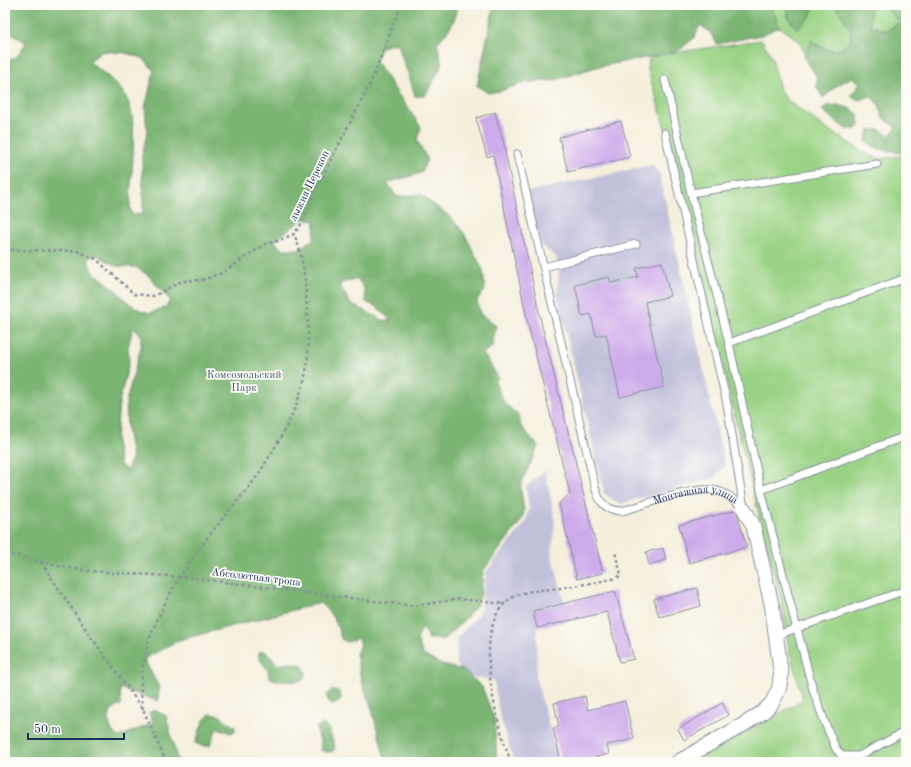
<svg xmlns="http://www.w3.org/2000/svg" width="911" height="767" font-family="'Old Standard TT',serif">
<rect width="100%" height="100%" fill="#fdfcf7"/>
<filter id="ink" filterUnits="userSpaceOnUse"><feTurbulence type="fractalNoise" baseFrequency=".025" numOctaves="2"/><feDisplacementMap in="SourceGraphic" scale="8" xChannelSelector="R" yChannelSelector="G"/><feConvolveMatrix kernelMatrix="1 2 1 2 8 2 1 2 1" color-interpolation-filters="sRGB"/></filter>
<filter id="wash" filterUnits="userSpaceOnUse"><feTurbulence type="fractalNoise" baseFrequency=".012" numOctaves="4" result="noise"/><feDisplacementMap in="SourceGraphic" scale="16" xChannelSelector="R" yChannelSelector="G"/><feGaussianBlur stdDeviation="0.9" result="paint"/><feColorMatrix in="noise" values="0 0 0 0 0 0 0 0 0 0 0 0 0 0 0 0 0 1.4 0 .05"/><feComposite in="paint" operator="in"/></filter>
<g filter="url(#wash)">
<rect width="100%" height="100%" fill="#f5efdc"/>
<path fill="#c2c1dc" d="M 652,165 L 659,173 L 725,466 L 714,478 L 619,504 L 604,493 L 557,293 L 559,269 L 556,257 L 541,245 L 527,192 Z
M 545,471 L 555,519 L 552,555 L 565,603 L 537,628 L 536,679 L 559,762 L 514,762 L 499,712 L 494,680 L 464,676 L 456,662 L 457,638 L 480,613 L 486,572 L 525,523 L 529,509 L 526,486 Z"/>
<path fill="#9bd386" stroke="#5b8172" d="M 770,5 L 788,5 L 788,18 L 810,17 L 814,5 L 838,5 L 837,9 L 851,29 L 851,42 L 838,51 L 825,49 L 811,41 L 805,53 L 798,40 L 780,27 Z
M 871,5 L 884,5 L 899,22 L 887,31 L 870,25 Z
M 762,40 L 772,58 L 780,90 L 787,100 L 828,130 L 869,155 L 880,159 L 906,155 L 906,762 L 693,762 L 803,700 L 789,650 L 782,603 L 752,488 L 673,156 L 647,66 L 651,56 Z"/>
<path fill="#7cb573" stroke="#4c7268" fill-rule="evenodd" d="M 5,5 L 458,5 C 457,20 447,33 437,43 L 442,65 L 425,96 L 415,96 C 411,78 402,62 398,43 L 381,47 L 376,62 L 421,127 L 417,140 L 427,159 L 421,173 L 387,183 L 397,197 L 420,194 L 450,217 L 464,233 L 483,270 L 485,290 L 477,300 L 480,314 L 496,326 L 492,347 L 483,353 L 498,377 L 495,383 L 504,403 L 520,417 L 520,425 L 538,446 L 520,486 L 524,511 L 521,521 L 483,571 L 481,594 L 476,606 L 463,621 L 444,639 L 428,639 L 423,626 L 417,639 L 423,655 L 442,665 L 463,670 L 482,687 L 494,718 L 497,762 L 386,762 L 371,706 L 362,683 L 356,654 L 361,644 L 358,638 L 348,642 L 341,639 C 338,623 331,613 320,603 L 179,640 L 144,659 L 159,687 L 158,701 L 120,688 L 121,705 L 112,709 L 108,720 L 112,731 L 119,737 L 153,723 L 149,713 L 154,710 L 166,716 L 178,762 L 5,762 L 5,62 L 17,57 L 26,43 L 13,34 L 5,36 ZM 103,51 L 125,53 L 143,58 L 154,71 L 145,108 L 147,133 L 142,155 L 143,214 L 132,215 L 130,207 C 130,178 140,121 126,97 C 118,82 101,72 89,61 ZM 302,219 L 315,221 L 314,239 L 298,249 L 281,249 L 275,241 ZM 97,255 L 116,266 L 135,267 L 148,275 L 170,300 L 166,307 L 150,313 L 140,310 L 129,303 L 114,289 L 91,270 L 88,258 ZM 357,278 L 364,288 L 366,302 L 377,307 L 391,321 L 382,320 L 350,303 L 339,284 ZM 133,328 L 141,334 L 141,347 L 126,401 L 127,428 L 132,458 L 127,470 L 120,465 L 116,441 L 119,402 L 129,362 L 128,348 Z
M 494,5 L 770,5 L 780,27 L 761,35 L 717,44 L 710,32 L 700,25 L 694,38 L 681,49 L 667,54 L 596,67 L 555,80 L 524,83 L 500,91 L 488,93 L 477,86 Z
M 788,5 L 814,5 L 810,17 L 797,29 L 788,18 Z
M 838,5 L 871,5 L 870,25 L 887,31 L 899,22 L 884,5 L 906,5 L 906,154 L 879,149 L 866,142 L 869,129 L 881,130 L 889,136 L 896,128 L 882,117 L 879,105 L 870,96 L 859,100 L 851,96 L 860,83 L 852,77 L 835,87 L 823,98 L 817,88 L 817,78 L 804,56 L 811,41 L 825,49 L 838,51 L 851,41 L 851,29 L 837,9 Z
M 838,105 L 849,108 L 858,114 L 859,126 L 856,129 L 846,129 L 822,110 L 826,106 Z
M 265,651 L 278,665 L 290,663 L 302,665 L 306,673 L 304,680 C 292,682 279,683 269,677 L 268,670 L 259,658 L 259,652 Z
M327 697a7 7 0 1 1 14 0a7 7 0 1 1-14 0Z
M 210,714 L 219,715 L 235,727 L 235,731 L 231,733 L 217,728 L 210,746 L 202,746 L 195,743 L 204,720 Z
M 323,724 L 328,728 L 335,747 L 333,751 L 327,752 L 320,750 L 321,744 L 316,728 Z"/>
<g id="blocks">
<path fill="#cdaaea" d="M 495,112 L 506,151 L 505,152 L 542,326 L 603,573 L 577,579 L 559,503 L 570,494 L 529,328 L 493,155 L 487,157 L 476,118 Z
M 621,121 L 630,157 L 568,172 L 559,137 Z
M 662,262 L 670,296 L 645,302 L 664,387 L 620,397 L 606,334 L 596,336 L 591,314 L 582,316 L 575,285 L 609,277 L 611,283 L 638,277 L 636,268 Z
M 736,510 L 747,547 L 689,563 L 679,525 Z
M 663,548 L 666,560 L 649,565 L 646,552 Z
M 697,588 L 701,606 L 659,617 L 654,599 Z
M 615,591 L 634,659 L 620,662 L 607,612 L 537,628 L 533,611 Z
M 585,696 L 588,710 L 625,701 L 634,739 L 607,745 L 609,754 L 575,762 L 561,762 L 553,728 L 559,727 L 554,703 Z
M 722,703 L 729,715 L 684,740 L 678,729 Z"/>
</g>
</g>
<g filter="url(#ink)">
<use href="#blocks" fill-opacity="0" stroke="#888f9d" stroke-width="1"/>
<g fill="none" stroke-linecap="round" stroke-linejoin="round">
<g stroke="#888f9d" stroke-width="9">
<g id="service">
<path d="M 665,80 L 691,193 L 729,343 L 761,490 L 797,629 L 813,690 L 825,723 L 836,749 L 842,756 L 859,756 L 906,731"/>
<path d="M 665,133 L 727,404 L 744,509"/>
<path id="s1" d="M 517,154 L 594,483 C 598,500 603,510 622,511 C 644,505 692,487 713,490 C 725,492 736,500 744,509"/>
<path d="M 691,193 L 877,164"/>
<path d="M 544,267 L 636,244"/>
<path d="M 729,343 L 906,278"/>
<path d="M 761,490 L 906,436"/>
<path d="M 777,635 L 906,590"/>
</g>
</g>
<g stroke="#888f9d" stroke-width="16">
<path id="minor" d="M 678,762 L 743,725 L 763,712 L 772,703 L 779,689 L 781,674 L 772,606 L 753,525 L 744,509"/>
</g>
<path stroke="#888f9d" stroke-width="2.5" stroke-dasharray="3 3" stroke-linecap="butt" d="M 5,248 L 14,250 L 77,251 L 96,259 L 134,294 L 154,296 L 182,281 L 202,280 L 222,273 L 265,244 L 281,240 L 294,234 L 302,223 L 315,191 L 372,80 L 401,5
M 5,555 L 16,555 L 57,566 L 87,571 L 185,577 L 413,606 L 459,599 L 505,604
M 41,562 L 86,630 L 143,709 L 166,762
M 143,709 C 130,644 181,570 220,522 C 234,504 251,487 263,467 C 282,437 302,401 307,365 C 309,347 308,326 307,308 C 305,282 304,257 294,234
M 5,754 L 6,762
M 511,762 C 497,725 467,619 515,596 C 528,590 545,590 560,588 C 579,585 598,582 617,578 L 621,575 L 615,552"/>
<use href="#service" stroke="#fff" stroke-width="7"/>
<use href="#minor" stroke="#fff" stroke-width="14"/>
</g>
</g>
<g text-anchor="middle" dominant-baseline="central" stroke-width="3.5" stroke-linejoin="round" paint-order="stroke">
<g font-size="11" fill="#1b2f5e" stroke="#fdfcf7">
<text transform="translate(310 186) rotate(-64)">лыжня Перекоп</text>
<text stroke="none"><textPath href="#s1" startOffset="458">Монтажная улица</textPath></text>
<text transform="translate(256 578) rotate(7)">Абсолютная тропа</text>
</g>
<g font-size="11" fill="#41606a" stroke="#fdfcf7">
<text x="244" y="375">Комсомольский<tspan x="244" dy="13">Парк</tspan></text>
</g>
</g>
<rect width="911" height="767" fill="none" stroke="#fdfcf7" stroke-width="20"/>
<path d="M28 733v6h96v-6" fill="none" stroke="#1b2f5e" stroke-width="2"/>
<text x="34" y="733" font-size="12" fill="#1b2f5e" stroke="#fdfcf7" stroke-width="3" paint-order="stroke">50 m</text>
</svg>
